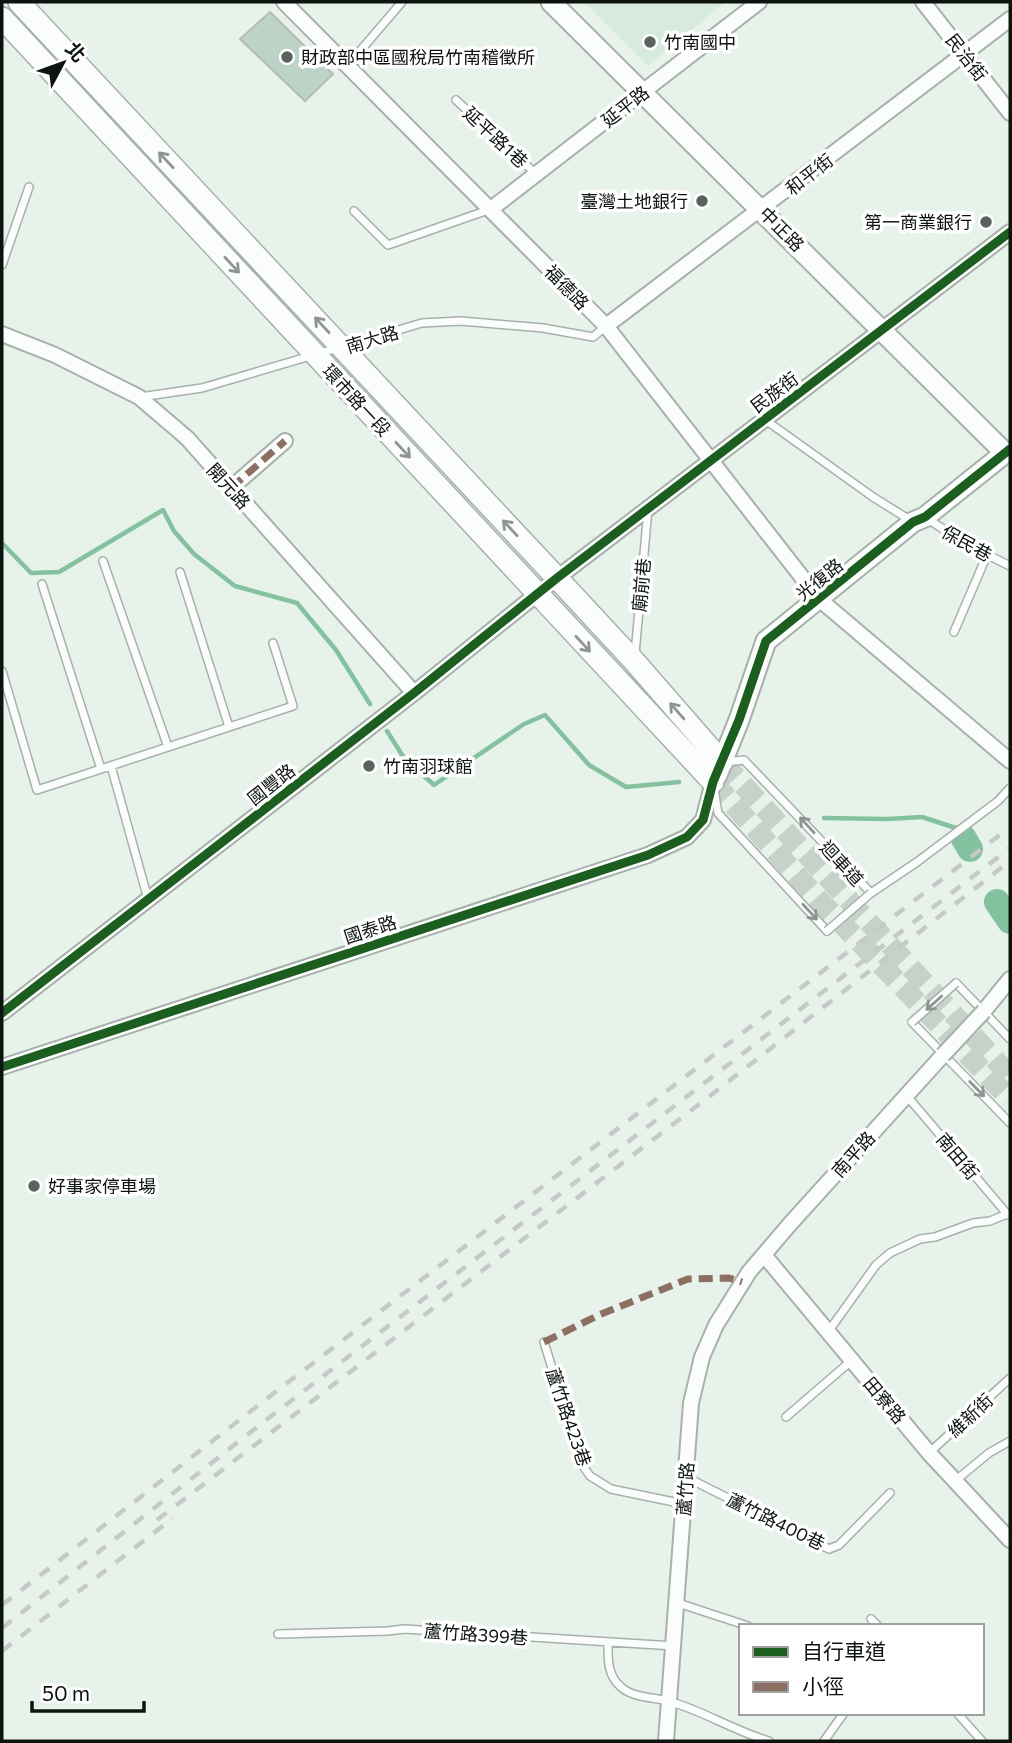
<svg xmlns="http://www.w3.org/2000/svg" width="1012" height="1743" font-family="Commissioner,'Noto Sans TC',sans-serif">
<rect width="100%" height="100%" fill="#e7f2eb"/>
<path fill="#d7eade" d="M 584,2 L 725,2 L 648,66 Z"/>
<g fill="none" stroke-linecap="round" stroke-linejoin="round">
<path stroke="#84c19f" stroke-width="4.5" d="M 2,543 L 31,573 L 59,572 L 163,510 L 174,531 L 194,554 L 235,586 L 297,603 L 336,650 L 370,704
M 387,731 L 404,758 L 434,785 L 524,724 L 545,715 L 589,765 L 626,787 L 679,782
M 824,818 L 887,819 L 922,817 L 956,828"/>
<path stroke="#84c19f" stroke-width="26" d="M 963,837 L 970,849
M 997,902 L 1010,921"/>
</g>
<path fill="#bed3c7" stroke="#b4bcb7" stroke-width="2" d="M 270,12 L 333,74 L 305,101 L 240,39 Z"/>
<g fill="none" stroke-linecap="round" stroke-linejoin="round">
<path stroke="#c6d1ca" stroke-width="21" stroke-dasharray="21 10" stroke-linecap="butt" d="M 722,762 L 1010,1076
M 713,782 L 821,902 L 1010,1099"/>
<g stroke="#a8b0ab" stroke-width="10">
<path id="service" d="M 348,65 L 402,2
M 456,100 L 536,174
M 354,211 L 388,245 L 491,209
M 2,265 L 29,187
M 140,397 L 202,388 L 422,323 L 461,321 L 543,328 L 593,337 L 606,326
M 764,419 L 873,497 L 910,520
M 925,517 L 964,543 L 1010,566
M 103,561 L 168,747
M 180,572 L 229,727
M 42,584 L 101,769
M 954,632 L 987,555
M 635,654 L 648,509
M 2,671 L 37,790 L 293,706 L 273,643
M 726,762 L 744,760 L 871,893 L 917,862 L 998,801 L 1010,788
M 111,766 L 148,899
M 714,789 L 718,813 L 827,931
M 956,983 L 1010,1039
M 912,1022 L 1010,1123
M 907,1096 L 1008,1215
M 828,1332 L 876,1265 L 890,1253 L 920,1239 L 935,1237 L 973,1223 L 990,1221 L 1007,1214
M 544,1342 L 581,1463 L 590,1476 L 611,1489 L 684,1504
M 786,1417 L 851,1361
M 929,1453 L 1010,1378
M 686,1477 L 829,1549 L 839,1545 L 890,1493
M 955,1481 L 989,1453 L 1010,1441
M 678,1603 L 748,1626
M 871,1619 L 878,1626
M 278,1634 L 388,1631 L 404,1629 L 674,1646
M 608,1642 C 608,1659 607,1675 621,1687 C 633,1698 653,1697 668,1701 C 702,1710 734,1731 769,1741
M 957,1713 L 982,1741
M 824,1741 L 844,1713"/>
</g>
<g stroke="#a8b0ab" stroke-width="18">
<path id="minor" d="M 284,2 L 606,326 L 819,599 L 1010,761
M 923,2 L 1010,113
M 491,209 L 759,2
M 606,326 L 1010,19
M 2,334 L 55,355 L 139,397 L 187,438 L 414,693
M 231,488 L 285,441
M 984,1011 L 1010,979
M 2,1013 L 414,693 L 557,578 L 1010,232
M 2,1067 L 648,855 L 687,837 L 703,820 L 713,782
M 764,1255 L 929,1453 L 1010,1540
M 666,1741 L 691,1403 L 702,1357 L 716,1325 L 749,1272 L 790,1224 L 943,1055"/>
</g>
<g stroke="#a8b0ab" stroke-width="23">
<path id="tertiary" d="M 551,2 L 1005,453 L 925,517 L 913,522 L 766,641 L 739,720 L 717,775"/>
</g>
<g stroke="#a8b0ab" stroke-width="24">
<path id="secondary" d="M 19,2 L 557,578 L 634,661 L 722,762
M 2,18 L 713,782"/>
</g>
<use href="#service" stroke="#fbfdfc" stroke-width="7"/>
<use href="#minor" stroke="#fbfdfc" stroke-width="14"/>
<use href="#tertiary" stroke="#fbfdfc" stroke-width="19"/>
<use href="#secondary" stroke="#fbfdfc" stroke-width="21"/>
<path stroke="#c6c9c7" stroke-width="4.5" stroke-dasharray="12 12" stroke-linecap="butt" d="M 157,1520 L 706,1099 L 1010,861
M 2,1605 L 256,1407 L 1010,827
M 2,1628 L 266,1420 L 1010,848
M 2,1651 L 173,1518"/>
<g stroke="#a8b0ab" stroke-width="10" stroke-linecap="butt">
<path id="service-bridge" d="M 827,931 L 871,893
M 912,1022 L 956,983"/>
</g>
<g stroke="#a8b0ab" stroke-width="18" stroke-linecap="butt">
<path id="minor-bridge" d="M 943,1055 L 984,1011"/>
</g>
<use href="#service-bridge" stroke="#fbfdfc" stroke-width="7"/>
<use href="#minor-bridge" stroke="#fbfdfc" stroke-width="14"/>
<path stroke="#8d6e63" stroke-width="7" stroke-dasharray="14 7" stroke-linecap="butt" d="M 231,488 L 285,441
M 544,1342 L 599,1315 L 688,1279 L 729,1278 L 742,1282"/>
<g stroke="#fff" stroke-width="13">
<path id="cycleway" d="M 2,1013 L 414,693 L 557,578 L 1010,232
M 2,1067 L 648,855 L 687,837 L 703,820 L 713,782 L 739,720 L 766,641 L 913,522 L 925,517 L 1010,449"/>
</g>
<use href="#cycleway" stroke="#1b5e20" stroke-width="9"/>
</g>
<defs><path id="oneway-shaft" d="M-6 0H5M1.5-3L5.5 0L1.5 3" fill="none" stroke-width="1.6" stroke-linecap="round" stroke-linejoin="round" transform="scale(1.75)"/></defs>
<g stroke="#909492">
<use href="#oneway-shaft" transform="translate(166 160) rotate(-133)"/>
<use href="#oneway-shaft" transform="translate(232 265) rotate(47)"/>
<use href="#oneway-shaft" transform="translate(322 325) rotate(-133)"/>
<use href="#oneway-shaft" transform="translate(403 450) rotate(47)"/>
<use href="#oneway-shaft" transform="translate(510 528) rotate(-133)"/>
<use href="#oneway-shaft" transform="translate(583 644) rotate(47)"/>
<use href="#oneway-shaft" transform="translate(677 711) rotate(-131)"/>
<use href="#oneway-shaft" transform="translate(807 825) rotate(-133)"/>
<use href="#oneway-shaft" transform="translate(810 912) rotate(47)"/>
<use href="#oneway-shaft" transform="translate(934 1003) rotate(138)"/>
<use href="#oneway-shaft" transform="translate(977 1089) rotate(46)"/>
</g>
<g fill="#59625d" stroke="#fff" stroke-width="2.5">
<circle cx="650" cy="42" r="7"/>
<circle cx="287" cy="57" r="7"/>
<circle cx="702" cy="201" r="7"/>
<circle cx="986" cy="222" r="7"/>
<circle cx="369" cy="766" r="7"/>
<circle cx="34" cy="1186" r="7"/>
</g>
<g text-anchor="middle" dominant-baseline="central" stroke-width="7" stroke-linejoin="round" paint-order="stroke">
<g font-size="18" fill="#0d1410" stroke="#fff" text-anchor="start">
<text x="664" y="42">竹南國中</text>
<text x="301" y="57">財政部中區國稅局竹南稽徵所</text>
<text x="688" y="201" text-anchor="end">臺灣土地銀行</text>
<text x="972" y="222" text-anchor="end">第一商業銀行</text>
<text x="383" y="766">竹南羽球館</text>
<text x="48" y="1186">好事家停車場</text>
</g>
<g font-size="18" fill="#0d1410" stroke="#fff">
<text transform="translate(967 57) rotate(52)">民治街</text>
<text transform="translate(625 106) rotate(-38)">延平路</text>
<text transform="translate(496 137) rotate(43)">延平路1巷</text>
<text transform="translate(809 174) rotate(-38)">和平街</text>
<text transform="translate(782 229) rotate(45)">中正路</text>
<text transform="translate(567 287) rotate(46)">福德路</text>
<text transform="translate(372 339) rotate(-17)">南大路</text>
<text transform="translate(774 392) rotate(-37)">民族街</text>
<text transform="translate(357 400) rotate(47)">環市路一段</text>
<text transform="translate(229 486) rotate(48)">開元路</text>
<text transform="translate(967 543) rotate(29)">保民巷</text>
<text transform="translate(819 579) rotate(-39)">光復路</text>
<text transform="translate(641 585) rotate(-85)">廟前巷</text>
<text transform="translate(271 784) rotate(-38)">國豐路</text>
<text transform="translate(842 863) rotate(47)">迴車道</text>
<text transform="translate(370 929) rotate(-18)">國泰路</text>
<text transform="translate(853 1154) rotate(-48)">南平路</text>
<text transform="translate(958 1156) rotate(50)">南田街</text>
<text transform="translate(885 1400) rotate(50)">田寮路</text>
<text transform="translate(970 1415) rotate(-43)">維新街</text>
<text transform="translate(569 1417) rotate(71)">蘆竹路423巷</text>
<text transform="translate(685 1489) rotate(-86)">蘆竹路</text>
<text transform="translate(776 1521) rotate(26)">蘆竹路400巷</text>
<text transform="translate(476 1634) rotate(4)">蘆竹路399巷</text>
</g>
</g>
<rect width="1012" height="1743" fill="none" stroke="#0d1410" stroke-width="7"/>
<rect x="739" y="1624" width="245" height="91" fill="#ffffff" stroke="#9ea19f" stroke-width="2"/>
<rect x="753" y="1647" width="35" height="10" fill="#1b5e20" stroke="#9ea19f" stroke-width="2"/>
<text x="802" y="1659" font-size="21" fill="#0d1410">自行車道</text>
<rect x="753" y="1682" width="35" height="10" fill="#8d6e63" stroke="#9ea19f" stroke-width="2"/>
<text x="802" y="1694" font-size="21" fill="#0d1410">小徑</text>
<g transform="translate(63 63) rotate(49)" stroke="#ffffff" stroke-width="5" paint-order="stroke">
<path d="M0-5L12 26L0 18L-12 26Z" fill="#0d1410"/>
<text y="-10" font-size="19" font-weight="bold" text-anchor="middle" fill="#0d1410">北</text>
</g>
<path d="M32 1701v10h112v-10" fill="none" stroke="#0d1410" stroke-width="3.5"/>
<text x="42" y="1701" font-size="21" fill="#0d1410" stroke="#ffffff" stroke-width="5" paint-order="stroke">50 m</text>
</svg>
